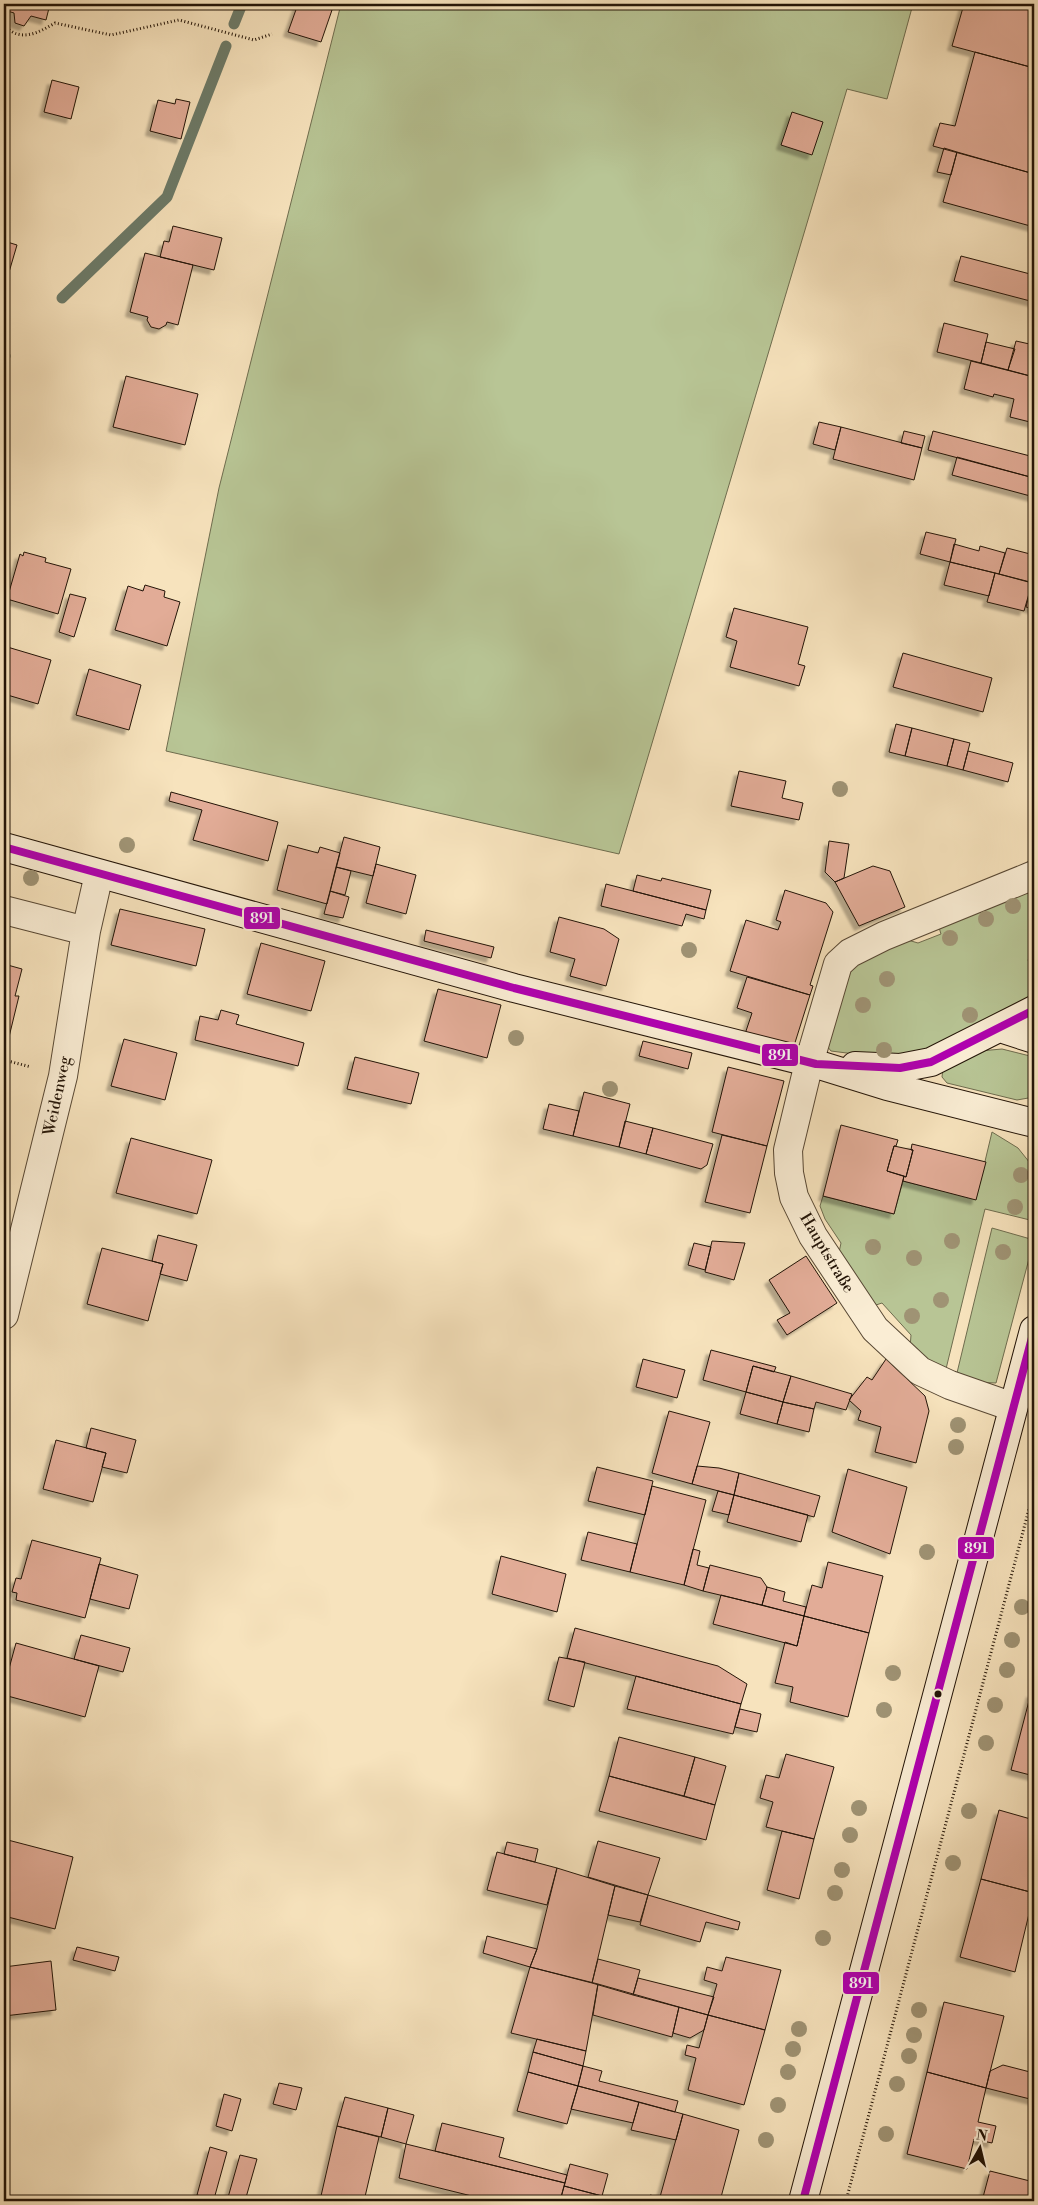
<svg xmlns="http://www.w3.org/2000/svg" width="1038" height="2205" font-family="'Libre Bodoni',serif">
<defs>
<filter id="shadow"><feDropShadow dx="-4.5" dy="4.5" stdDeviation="1" flood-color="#0004"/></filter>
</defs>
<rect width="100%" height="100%" fill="#f7e3bd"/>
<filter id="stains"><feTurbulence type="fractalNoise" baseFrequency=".004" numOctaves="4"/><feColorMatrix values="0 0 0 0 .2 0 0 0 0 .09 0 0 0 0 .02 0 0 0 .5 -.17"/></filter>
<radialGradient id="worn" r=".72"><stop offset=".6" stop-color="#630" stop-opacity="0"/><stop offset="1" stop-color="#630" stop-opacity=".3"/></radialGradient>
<path fill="#b8c595" stroke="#6e6c4e" d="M 341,4 L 913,4 L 887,99 L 847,89 L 619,854 L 166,751 L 219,488 Z
M 1034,880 L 1034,996 L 928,1052 L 894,1059 L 831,1051 L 827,1046 L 848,965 L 901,938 L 918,943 L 941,934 L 937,921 Z
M 1002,1049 L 1034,1057 L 1034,1097 L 1017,1100 L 947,1083 L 942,1077 L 943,1068 L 980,1051 Z
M 992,1132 L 1018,1148 L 1034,1168 L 1034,1221 L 985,1209 L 945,1373 L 910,1348 L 911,1335 L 882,1303 L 873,1306 L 838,1257 L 841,1243 L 825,1219 L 820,1206 L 823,1196 L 894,1214 L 903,1181 L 976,1199 Z
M 992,1228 L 1034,1240 L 996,1383 L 973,1382 L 956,1377 Z"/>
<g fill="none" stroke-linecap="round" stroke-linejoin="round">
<path stroke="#6d7b69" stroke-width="11" d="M 234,24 L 242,4
M 62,298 L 167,197 L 226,46
M 4,357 L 5,356"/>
</g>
<path fill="#e2ac97" stroke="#231407" filter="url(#shadow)" d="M 4,4 L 50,4 L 46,20 L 31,16 L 24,26 L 15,23 L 14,13 L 4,10 Z
M 298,4 L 311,4 L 332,10 L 321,42 L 288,32 Z
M 964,4 L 1016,4 L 1034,9 L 1034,68 L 952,46 Z
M 975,52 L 1034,68 L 1034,161 L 1031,173 L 933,146 L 940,123 L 955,126 Z
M 52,80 L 79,87 L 71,119 L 44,112 Z
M 176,99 L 190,102 L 181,139 L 150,131 L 158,100 L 175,104 Z
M 792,112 L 823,122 L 812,155 L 781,145 Z
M 944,148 L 957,152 L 951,175 L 937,172 Z
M 957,152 L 1034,174 L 1034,227 L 943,202 Z
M 173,226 L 222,238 L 214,270 L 160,257 L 164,241 L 169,242 Z
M 4,241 L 17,245 L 7,279 L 4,278 Z
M 145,253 L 193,265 L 178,325 L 167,322 L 166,325 L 159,329 L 151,327 L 147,320 L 148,317 L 130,312 Z
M 961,256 L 1034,275 L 1034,302 L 954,281 Z
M 944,323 L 988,334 L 981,363 L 937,352 Z
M 1016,341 L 1034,345 L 1034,377 L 1008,370 Z
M 986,342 L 1015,349 L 1008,370 L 981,363 Z
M 971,361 L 1034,377 L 1034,423 L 1010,417 L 1014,399 L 994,394 L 993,397 L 964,389 Z
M 126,376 L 198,394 L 185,445 L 113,427 Z
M 819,422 L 841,427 L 835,450 L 813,444 Z
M 841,427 L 922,448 L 914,480 L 833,459 Z
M 904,431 L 925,436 L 922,448 L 901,443 Z
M 933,431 L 1034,457 L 1034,478 L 928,450 Z
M 957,457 L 1034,478 L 1034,497 L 952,475 Z
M 926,532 L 956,539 L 950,562 L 920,554 Z
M 954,544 L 979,551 L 980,546 L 1005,553 L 999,574 L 950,562 Z
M 1007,548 L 1034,555 L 1034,583 L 999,574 Z
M 24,552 L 46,558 L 45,562 L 71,569 L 58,614 L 7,599 L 20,554 L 23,556 Z
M 950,562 L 995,573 L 989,596 L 944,585 Z
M 995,573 L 1032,583 L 1024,611 L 987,602 Z
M 1032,583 L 1034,583 L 1034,609 L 1026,607 Z
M 145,585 L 165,591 L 164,597 L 180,602 L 167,646 L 115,630 L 128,586 L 143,591 Z
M 70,594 L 86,598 L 74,637 L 59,632 Z
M 734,608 L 808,627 L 798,664 L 805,666 L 799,686 L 730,667 L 737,641 L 726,637 Z
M 4,646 L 51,660 L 38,704 L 4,694 Z
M 903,653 L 992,678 L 983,712 L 893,687 Z
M 89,669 L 141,685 L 129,730 L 76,715 Z
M 896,724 L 912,728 L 905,756 L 889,752 Z
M 912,728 L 954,739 L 947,766 L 905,756 Z
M 954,739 L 970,743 L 963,770 L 947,766 Z
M 968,751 L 1013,763 L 1008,782 L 963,770 Z
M 739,771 L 786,781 L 782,798 L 803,803 L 799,820 L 731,806 Z
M 171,792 L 278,822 L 268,861 L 193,840 L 202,810 L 169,801 Z
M 344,837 L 380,847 L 373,876 L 336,867 Z
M 829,841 L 849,844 L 844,878 L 835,882 L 825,872 Z
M 288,845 L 318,853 L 320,847 L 340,853 L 327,904 L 277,890 Z
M 376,864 L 416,875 L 406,914 L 366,903 Z
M 873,866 L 890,871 L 905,907 L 859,926 L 835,882 Z
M 336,867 L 351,871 L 345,895 L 330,891 Z
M 637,875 L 661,881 L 662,878 L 711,890 L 706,910 L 633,891 Z
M 606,884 L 706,910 L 704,919 L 686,914 L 682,926 L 601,906 Z
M 785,890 L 826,903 L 833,912 L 810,985 L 813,986 L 810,995 L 730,971 L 746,920 L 778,930 L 781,922 L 776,920 Z
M 330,891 L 349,897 L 343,918 L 324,914 Z
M 120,909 L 205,929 L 196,966 L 111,945 Z
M 559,917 L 604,929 L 619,939 L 606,986 L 570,976 L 575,959 L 550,952 Z
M 426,930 L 494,947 L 491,958 L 424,941 Z
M 261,943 L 325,961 L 311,1011 L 247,994 Z
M 4,964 L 22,969 L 15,996 L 19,996 L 9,1037 L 4,1036 Z
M 747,977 L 810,995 L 793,1049 L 745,1034 L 752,1013 L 737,1008 Z
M 438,989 L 501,1005 L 487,1058 L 424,1041 Z
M 221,1010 L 239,1015 L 236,1024 L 304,1043 L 298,1066 L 195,1040 L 200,1016 L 218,1020 Z
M 124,1039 L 177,1053 L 165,1100 L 111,1086 Z
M 643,1041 L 692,1053 L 688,1069 L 639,1056 Z
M 355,1057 L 419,1073 L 411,1104 L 347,1089 Z
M 728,1067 L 784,1081 L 767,1146 L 712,1132 Z
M 584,1092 L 630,1104 L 619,1147 L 573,1136 Z
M 549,1104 L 579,1111 L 573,1136 L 543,1129 Z
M 625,1121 L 653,1128 L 646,1154 L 619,1147 Z
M 841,1125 L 898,1140 L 896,1146 L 894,1146 L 887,1171 L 904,1176 L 894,1214 L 823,1196 Z
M 653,1128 L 713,1144 L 707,1165 L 701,1169 L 646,1154 Z
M 722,1135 L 767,1146 L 750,1213 L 705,1202 Z
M 131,1138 L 212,1160 L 197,1214 L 116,1193 Z
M 912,1144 L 986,1162 L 976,1200 L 903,1181 L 904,1176 L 906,1177 L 913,1150 L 911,1150 Z
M 894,1146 L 913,1150 L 906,1177 L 887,1171 Z
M 158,1235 L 197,1245 L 187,1281 L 160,1274 L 163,1264 L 152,1261 Z
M 712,1241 L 745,1243 L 734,1280 L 705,1272 Z
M 694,1243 L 711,1247 L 705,1270 L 688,1265 Z
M 102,1248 L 163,1264 L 148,1321 L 87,1304 Z
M 806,1256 L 837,1303 L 787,1335 L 777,1320 L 790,1313 L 769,1280 Z
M 711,1350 L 776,1367 L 774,1372 L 753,1366 L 746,1392 L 703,1380 Z
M 643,1359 L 685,1370 L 677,1398 L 636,1387 Z
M 886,1359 L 925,1396 L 929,1411 L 916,1463 L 875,1452 L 881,1427 L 858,1420 L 861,1411 L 849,1400 L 867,1377 L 872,1380 Z
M 753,1366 L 791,1376 L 783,1402 L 746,1392 Z
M 791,1376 L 852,1394 L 846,1410 L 816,1402 L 814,1409 L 783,1402 Z
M 746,1392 L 783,1402 L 777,1424 L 740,1414 Z
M 783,1402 L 814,1409 L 809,1432 L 777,1424 Z
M 669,1411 L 710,1422 L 692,1484 L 652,1473 Z
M 91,1428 L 136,1440 L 127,1473 L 102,1467 L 106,1453 L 86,1448 Z
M 56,1440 L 106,1453 L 93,1502 L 43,1489 Z
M 697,1466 L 719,1468 L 739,1473 L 734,1495 L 692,1484 Z
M 597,1467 L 653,1481 L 645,1515 L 588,1501 Z
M 848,1469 L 907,1487 L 890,1554 L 832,1532 Z
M 739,1473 L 820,1496 L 814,1517 L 734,1495 Z
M 652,1486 L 706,1500 L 684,1585 L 630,1572 Z
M 718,1491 L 734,1495 L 729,1515 L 712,1511 Z
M 734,1495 L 808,1515 L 801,1542 L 727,1522 Z
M 588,1532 L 637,1544 L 630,1572 L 581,1560 Z
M 32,1540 L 101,1558 L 85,1618 L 16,1600 L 17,1593 L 12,1592 L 16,1578 L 21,1579 Z
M 693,1549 L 700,1551 L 697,1565 L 709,1568 L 703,1591 L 684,1585 Z
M 501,1556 L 566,1574 L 557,1612 L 492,1594 Z
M 828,1562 L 883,1576 L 869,1633 L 804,1616 L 812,1585 L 822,1588 Z
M 99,1564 L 138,1575 L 129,1609 L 90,1599 Z
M 710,1565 L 761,1578 L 767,1587 L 762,1605 L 703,1591 Z
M 767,1587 L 785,1592 L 783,1601 L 806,1607 L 804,1616 L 762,1605 Z
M 721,1595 L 804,1616 L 797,1646 L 713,1624 Z
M 804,1616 L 869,1633 L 848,1717 L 790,1702 L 793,1687 L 775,1683 L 785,1642 L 797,1646 Z
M 575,1628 L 718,1666 L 747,1684 L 741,1704 L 567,1658 Z
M 81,1635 L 130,1648 L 123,1672 L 74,1659 Z
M 16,1643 L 99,1666 L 85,1717 L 4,1695 L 4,1687 Z
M 559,1657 L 585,1662 L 574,1707 L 548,1700 Z
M 636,1676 L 741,1704 L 733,1734 L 627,1709 Z
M 1031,1693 L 1034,1694 L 1034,1776 L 1011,1770 Z
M 740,1709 L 761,1714 L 757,1732 L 735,1727 Z
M 619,1737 L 695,1757 L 684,1796 L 609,1776 Z
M 786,1754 L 834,1767 L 814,1839 L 766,1827 L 773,1802 L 760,1798 L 766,1775 L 779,1778 Z
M 695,1757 L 726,1766 L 715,1805 L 684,1796 Z
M 609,1776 L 715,1805 L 706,1840 L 599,1811 Z
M 999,1810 L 1034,1820 L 1034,1893 L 981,1879 Z
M 782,1831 L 814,1839 L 799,1899 L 767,1890 Z
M 4,1839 L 73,1857 L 55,1929 L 4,1916 Z
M 598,1841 L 660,1858 L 648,1895 L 588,1877 Z
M 507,1842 L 538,1849 L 535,1862 L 504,1854 Z
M 497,1852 L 557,1868 L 547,1905 L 487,1890 Z
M 557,1868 L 615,1886 L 592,1983 L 530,1967 L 537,1949 Z
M 981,1879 L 1034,1893 L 1015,1972 L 960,1957 Z
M 615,1886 L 648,1895 L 640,1922 L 608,1915 Z
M 648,1895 L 740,1922 L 738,1930 L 706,1922 L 700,1942 L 640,1925 Z
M 487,1936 L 537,1949 L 530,1967 L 483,1953 Z
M 77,1947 L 119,1957 L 115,1971 L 73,1960 Z
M 726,1957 L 781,1970 L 765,2030 L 708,2015 L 717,1984 L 704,1980 L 707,1967 L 722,1971 Z
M 598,1959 L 640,1970 L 633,1995 L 592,1983 Z
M 51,1961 L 56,2010 L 4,2016 L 4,1967 Z
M 530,1967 L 598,1984 L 586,2051 L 511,2033 Z
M 638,1978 L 714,1997 L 708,2015 L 633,1995 Z
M 598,1984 L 679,2007 L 672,2037 L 593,2015 Z
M 944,2002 L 1004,2016 L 986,2088 L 927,2072 Z
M 679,2007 L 708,2015 L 704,2030 L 690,2038 L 673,2033 Z
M 708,2015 L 765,2030 L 744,2105 L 688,2090 L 696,2058 L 685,2055 L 687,2045 L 699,2048 Z
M 537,2039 L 586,2051 L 583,2066 L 533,2052 Z
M 533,2052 L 583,2066 L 578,2086 L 528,2072 Z
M 1003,2065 L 1034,2073 L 1034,2100 L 986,2088 L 990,2071 Z
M 583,2066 L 602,2071 L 599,2081 L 678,2101 L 675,2112 L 578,2086 Z
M 528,2072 L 578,2086 L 567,2124 L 517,2111 Z
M 927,2072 L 986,2088 L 978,2122 L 996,2126 L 992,2143 L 974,2139 L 967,2169 L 907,2154 Z
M 279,2083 L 302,2088 L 296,2110 L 273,2104 Z
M 578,2086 L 639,2102 L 633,2123 L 571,2109 Z
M 224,2094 L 241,2099 L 232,2131 L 216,2126 Z
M 345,2097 L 388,2108 L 381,2137 L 337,2126 Z
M 639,2102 L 683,2114 L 676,2140 L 631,2130 Z
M 388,2108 L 414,2115 L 406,2144 L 381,2137 Z
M 683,2114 L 739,2130 L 720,2201 L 648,2201 L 650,2195 L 660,2197 Z
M 442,2123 L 504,2138 L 499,2157 L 567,2175 L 565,2183 L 435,2151 Z
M 337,2126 L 379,2137 L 364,2201 L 340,2201 L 321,2196 Z
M 406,2144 L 565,2183 L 560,2201 L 492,2201 L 399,2178 Z
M 210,2147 L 227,2152 L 214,2199 L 197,2195 Z
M 240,2155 L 257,2159 L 245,2201 L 227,2201 Z
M 570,2164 L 608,2174 L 602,2196 L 564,2186 Z
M 990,2171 L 1034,2182 L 1034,2201 L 982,2201 Z
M 564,2186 L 602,2196 L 623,2201 L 560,2201 Z"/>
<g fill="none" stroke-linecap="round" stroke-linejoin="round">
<g stroke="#584834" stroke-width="30">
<path id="minor" d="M 4,910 L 86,931
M 4,1315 L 63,1076 L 86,931 L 99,874
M 1013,1407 L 950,1385 L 920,1371 L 875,1329 L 813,1236 L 794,1197 L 789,1173 L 788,1150 L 809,1063 L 838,964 L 850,953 L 884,936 L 1034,875"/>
</g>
<g stroke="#231407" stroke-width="30">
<path id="secondary" d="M 4,847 L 514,988 L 816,1064 L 887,1086 L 1034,1123
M 1000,1028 L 1034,1039
M 855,1066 L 900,1068 L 931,1062 L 1034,1010
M 803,2201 L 1034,1330"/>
</g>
<path stroke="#231407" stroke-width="3" stroke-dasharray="1 2.5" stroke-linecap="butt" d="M 4,25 C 20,43 38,33 55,23 L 111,35 L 179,20 L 254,40 L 272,34
M 1028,959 L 1034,960
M 4,1060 L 31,1067
M 846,2201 L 1034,1490"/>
<use href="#minor" stroke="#faedd4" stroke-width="28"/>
<use href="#secondary" stroke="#faedd4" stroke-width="28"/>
<g stroke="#faedd4" stroke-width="11">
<path id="bus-1" d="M 4,847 L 514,988 L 816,1064 L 900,1068 L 931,1062 L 1034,1010
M 803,2201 L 1034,1330"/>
</g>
<use href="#bus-1" stroke="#b000b0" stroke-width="8"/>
</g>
<g fill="#9f9374">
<circle cx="840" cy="789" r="8"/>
<circle cx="127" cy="845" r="8"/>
<circle cx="31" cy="878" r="8"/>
<circle cx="1013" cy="906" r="8"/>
<circle cx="986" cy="919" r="8"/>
<circle cx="950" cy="938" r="8"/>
<circle cx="689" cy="950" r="8"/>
<circle cx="887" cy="979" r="8"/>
<circle cx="863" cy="1005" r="8"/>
<circle cx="970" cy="1015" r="8"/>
<circle cx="516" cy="1038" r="8"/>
<circle cx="884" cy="1050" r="8"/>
<circle cx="610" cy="1089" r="8"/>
<circle cx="1021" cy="1175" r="8"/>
<circle cx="1015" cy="1207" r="8"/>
<circle cx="952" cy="1241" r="8"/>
<circle cx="873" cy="1247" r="8"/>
<circle cx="1003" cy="1252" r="8"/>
<circle cx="914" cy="1258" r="8"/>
<circle cx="941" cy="1300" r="8"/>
<circle cx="912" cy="1316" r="8"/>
<circle cx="958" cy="1425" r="8"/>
<circle cx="956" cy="1447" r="8"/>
<circle cx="927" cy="1552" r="8"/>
<circle cx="1022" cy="1607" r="8"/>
<circle cx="1012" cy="1640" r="8"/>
<circle cx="1007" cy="1670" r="8"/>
<circle cx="893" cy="1673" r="8"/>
<circle cx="995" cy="1705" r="8"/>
<circle cx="884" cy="1710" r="8"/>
<circle cx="986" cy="1743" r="8"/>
<circle cx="859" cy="1808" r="8"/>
<circle cx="969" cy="1811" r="8"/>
<circle cx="850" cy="1835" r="8"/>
<circle cx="953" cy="1863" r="8"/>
<circle cx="842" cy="1870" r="8"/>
<circle cx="835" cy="1893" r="8"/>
<circle cx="823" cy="1938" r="8"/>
<circle cx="919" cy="2010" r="8"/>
<circle cx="799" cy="2029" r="8"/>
<circle cx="914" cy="2035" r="8"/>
<circle cx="793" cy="2049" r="8"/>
<circle cx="909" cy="2056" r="8"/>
<circle cx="788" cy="2072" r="8"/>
<circle cx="897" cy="2084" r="8"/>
<circle cx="778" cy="2105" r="8"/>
<circle cx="886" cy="2134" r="8"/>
<circle cx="766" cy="2140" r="8"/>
</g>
<circle fill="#231407" stroke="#faedd4" stroke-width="2" cx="938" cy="1694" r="4.5"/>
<g text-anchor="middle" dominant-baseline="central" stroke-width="4" stroke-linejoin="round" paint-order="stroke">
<g font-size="16" fill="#231407" stroke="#faedd4">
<text transform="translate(57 1096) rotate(-78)">Weidenweg</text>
<text transform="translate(827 1253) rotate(59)">Hauptstraße</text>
</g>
</g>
<g stroke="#faedd4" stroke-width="2">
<rect x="243" y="906" width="38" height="24" rx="5" fill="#b000b0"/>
<rect x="761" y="1043" width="38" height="24" rx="5" fill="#b000b0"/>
<rect x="957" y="1536" width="38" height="24" rx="5" fill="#b000b0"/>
<rect x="842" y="1971" width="38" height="24" rx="5" fill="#b000b0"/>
</g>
<g font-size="14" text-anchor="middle" font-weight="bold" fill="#fff">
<text x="262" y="923">891</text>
<text x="780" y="1060">891</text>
<text x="976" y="1553">891</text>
<text x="861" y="1988">891</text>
</g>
<rect width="1038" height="2205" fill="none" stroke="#f7e3bd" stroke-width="20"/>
<rect x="5" y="5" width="1028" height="2195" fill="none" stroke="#231407" stroke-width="2.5"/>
<rect x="10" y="10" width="1018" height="2185" fill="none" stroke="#231407"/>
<g transform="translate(980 2148) rotate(8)" stroke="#faedd4" stroke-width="4" paint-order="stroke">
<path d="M0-4L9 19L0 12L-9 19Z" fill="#231407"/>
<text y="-8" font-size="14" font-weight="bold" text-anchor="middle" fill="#231407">N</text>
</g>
<rect width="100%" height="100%" filter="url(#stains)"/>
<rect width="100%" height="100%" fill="url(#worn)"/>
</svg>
